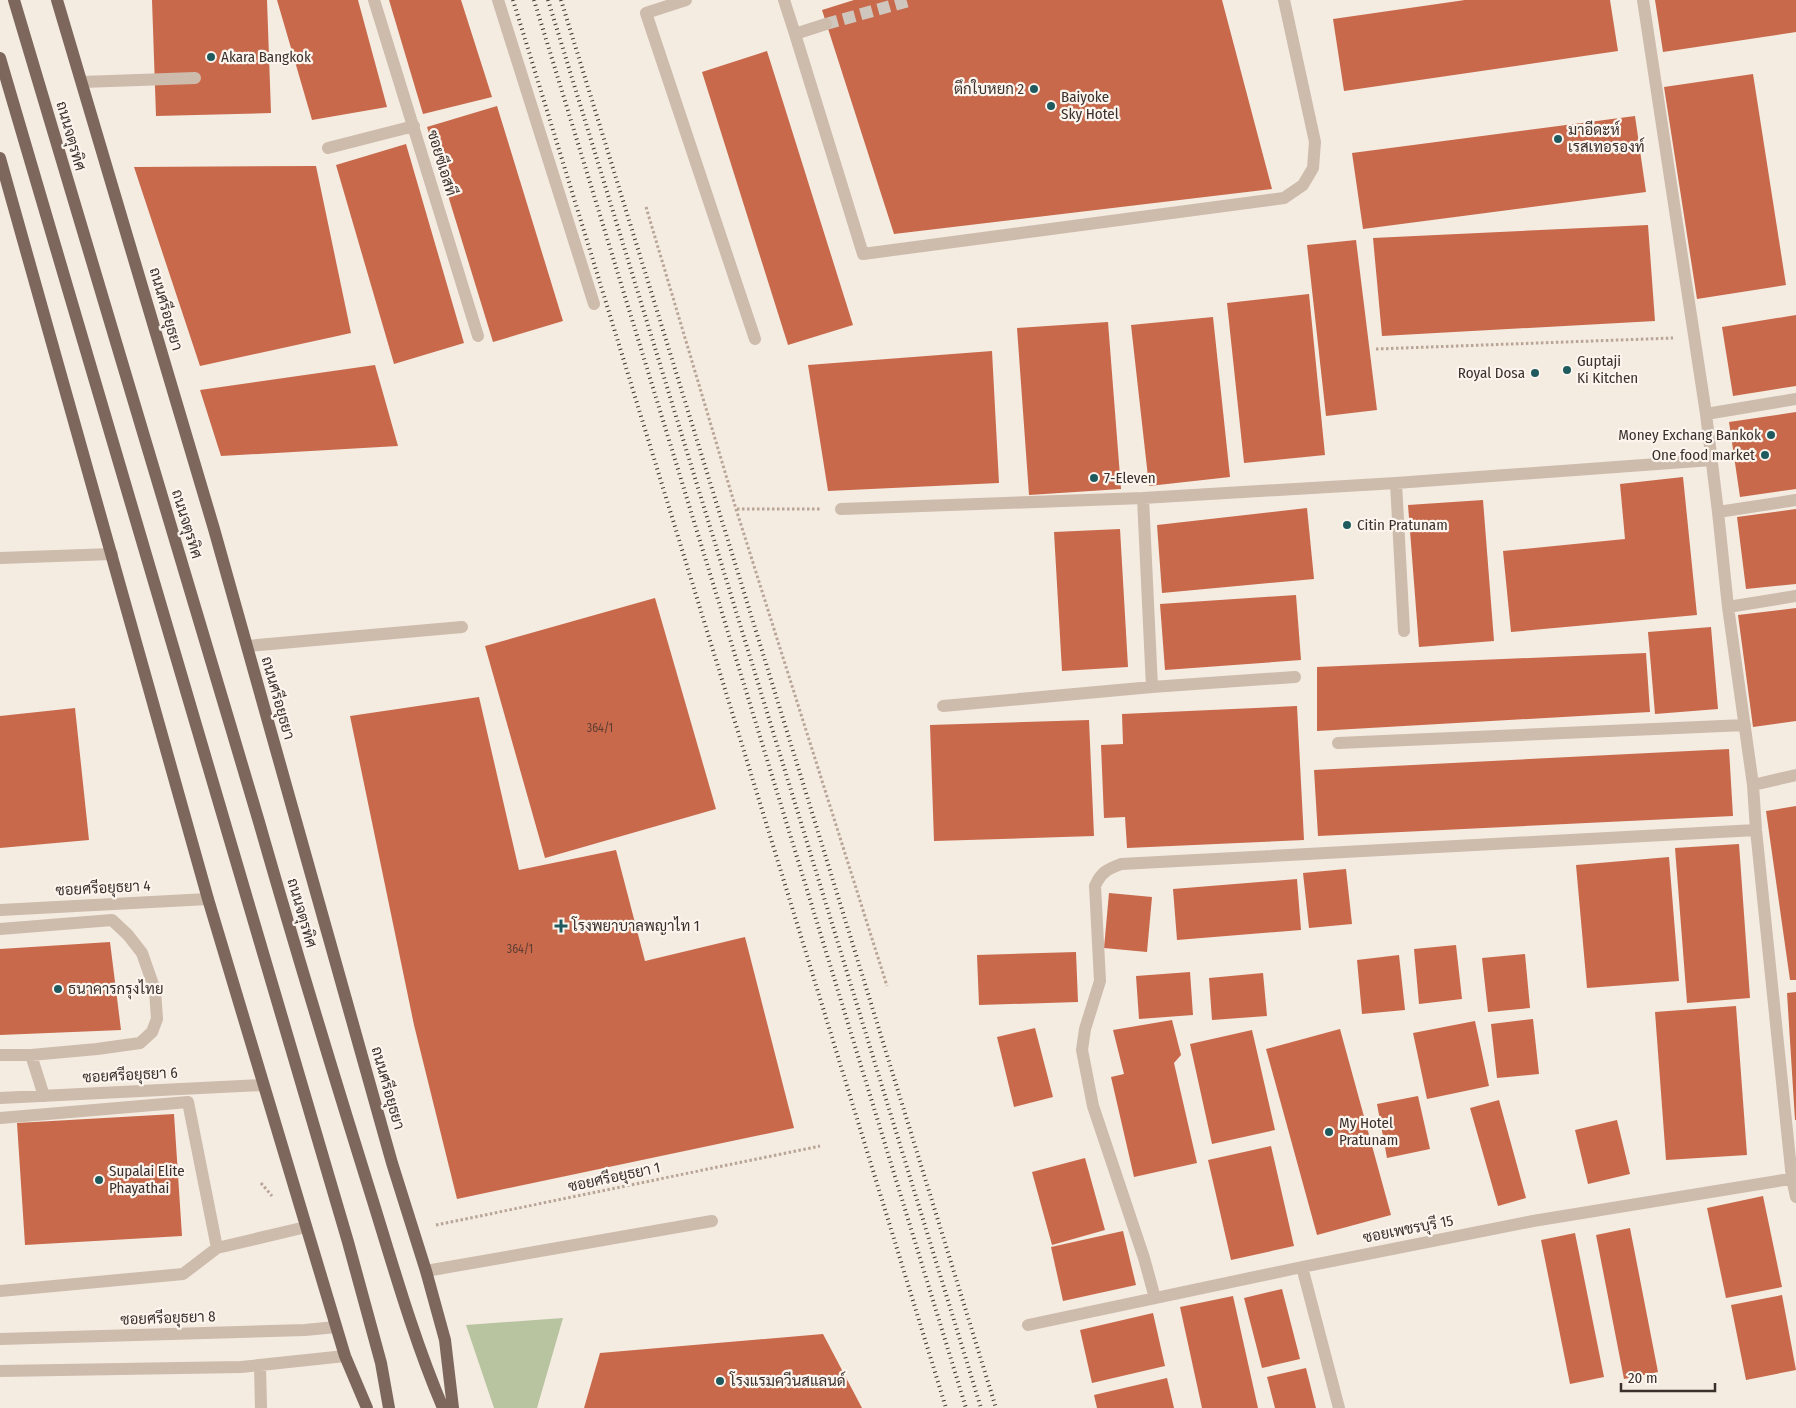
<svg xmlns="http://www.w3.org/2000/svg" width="1796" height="1408" font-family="'Fira Sans Condensed',Sarabun,sans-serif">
<rect width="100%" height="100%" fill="#f4ebe1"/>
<path fill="#b8c4a0" d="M 563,1318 L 537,1408 L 494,1408 L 466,1325 Z"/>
<path fill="#c8694b" d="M 152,0 L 267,0 L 271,113 L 156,116 Z
M 277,0 L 358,0 L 387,107 L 312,120 Z
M 389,0 L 461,0 L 492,97 L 423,114 Z
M 854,0 L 1222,0 L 1272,189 L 894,234 L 822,10 Z
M 1465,0 L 1610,0 L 1618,51 L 1344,91 L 1333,19 Z
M 1655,0 L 1796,0 L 1796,32 L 1663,52 Z
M 767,51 L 853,325 L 788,345 L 702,72 Z
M 1753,74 L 1786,285 L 1697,299 L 1664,87 Z
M 497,106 L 563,321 L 493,342 L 427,127 Z
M 1635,116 L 1646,192 L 1363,229 L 1352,153 Z
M 406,144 L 464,343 L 394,364 L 336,165 Z
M 316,166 L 351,333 L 200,366 L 134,167 Z
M 1648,225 L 1655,321 L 1382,336 L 1373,238 Z
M 1356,240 L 1377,410 L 1326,416 L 1307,245 Z
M 1309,294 L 1325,455 L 1244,463 L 1227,303 Z
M 1796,315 L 1796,386 L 1733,396 L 1722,327 Z
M 1213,317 L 1230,477 L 1149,486 L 1131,325 Z
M 1108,322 L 1121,489 L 1029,495 L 1017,328 Z
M 992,351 L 999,483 L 828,491 L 808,365 Z
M 375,365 L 398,446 L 221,456 L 200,390 Z
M 1796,412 L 1796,489 L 1740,497 L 1729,422 Z
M 1683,477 L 1697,615 L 1511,632 L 1503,551 L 1625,539 L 1620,484 Z
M 1483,500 L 1494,641 L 1419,647 L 1408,505 Z
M 1307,508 L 1314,579 L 1162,593 L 1157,525 Z
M 1796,509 L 1796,584 L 1746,589 L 1737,517 Z
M 1120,529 L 1128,667 L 1062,671 L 1054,532 Z
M 1296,595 L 1301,660 L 1165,670 L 1160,604 Z
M 655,598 L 716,809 L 545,858 L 485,646 Z
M 1796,608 L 1796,721 L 1753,727 L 1738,615 Z
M 1711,627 L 1718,709 L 1655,714 L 1648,632 Z
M 1646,653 L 1650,712 L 1317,731 L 1317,667 Z
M 479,697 L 519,870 L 616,850 L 645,961 L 745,937 L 794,1128 L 457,1199 L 414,1025 L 350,716 Z
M 1297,706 L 1304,840 L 1127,848 L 1125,817 L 1104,818 L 1101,745 L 1123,744 L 1122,714 Z
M 75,708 L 89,840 L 0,848 L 0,716 Z
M 1089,720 L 1094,836 L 934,841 L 930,725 Z
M 1729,749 L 1733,816 L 1318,836 L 1314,770 Z
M 1796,806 L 1796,980 L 1790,980 L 1766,811 Z
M 1739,844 L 1750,998 L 1687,1003 L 1675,848 Z
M 1669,857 L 1679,981 L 1587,988 L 1576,865 Z
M 1346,869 L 1352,924 L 1309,928 L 1303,873 Z
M 1297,879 L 1301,930 L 1177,940 L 1173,889 Z
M 1109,893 L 1152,897 L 1147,952 L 1104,948 Z
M 110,942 L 121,1030 L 0,1035 L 0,949 Z
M 1456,945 L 1462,999 L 1419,1004 L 1414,949 Z
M 1076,952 L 1078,1002 L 979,1005 L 977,955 Z
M 1525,954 L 1530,1008 L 1488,1012 L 1482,958 Z
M 1399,955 L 1405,1010 L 1362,1014 L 1357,960 Z
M 1190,972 L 1193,1015 L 1139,1019 L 1136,976 Z
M 1263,973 L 1267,1016 L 1212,1020 L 1209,978 Z
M 1796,992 L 1796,1120 L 1795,1120 L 1787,993 Z
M 1736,1006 L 1747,1155 L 1666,1160 L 1655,1012 Z
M 1533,1019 L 1539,1074 L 1497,1078 L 1491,1024 Z
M 1172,1020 L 1181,1055 L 1174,1063 L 1197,1163 L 1134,1177 L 1111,1077 L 1124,1074 L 1113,1030 Z
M 1475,1021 L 1489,1086 L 1427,1099 L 1413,1033 Z
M 1035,1028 L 1053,1097 L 1014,1107 L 997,1037 Z
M 1340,1029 L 1391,1215 L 1317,1235 L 1266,1049 Z
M 1252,1030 L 1275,1130 L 1212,1144 L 1190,1044 Z
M 1418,1096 L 1430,1149 L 1387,1158 L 1377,1104 Z
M 1499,1100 L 1526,1198 L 1498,1206 L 1470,1108 Z
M 174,1114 L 182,1236 L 25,1245 L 17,1123 Z
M 1617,1120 L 1630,1174 L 1588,1184 L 1575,1130 Z
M 1271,1146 L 1294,1246 L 1231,1260 L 1208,1160 Z
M 1085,1158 L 1105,1230 L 1052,1245 L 1032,1172 Z
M 1763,1196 L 1782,1287 L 1726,1298 L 1707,1208 Z
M 1630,1228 L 1658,1372 L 1624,1379 L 1596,1235 Z
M 1123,1231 L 1136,1285 L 1063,1301 L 1051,1247 Z
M 1575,1233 L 1604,1377 L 1570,1384 L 1541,1240 Z
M 1282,1289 L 1300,1359 L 1262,1368 L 1244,1298 Z
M 1782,1295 L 1796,1370 L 1746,1380 L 1731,1305 Z
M 1233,1296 L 1258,1408 L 1202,1408 L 1180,1307 Z
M 1153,1313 L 1165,1366 L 1092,1383 L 1080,1330 Z
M 823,1334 L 862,1408 L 584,1408 L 600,1353 Z
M 1306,1368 L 1316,1408 L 1275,1408 L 1267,1377 Z
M 1167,1378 L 1174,1408 L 1097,1408 L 1094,1395 Z"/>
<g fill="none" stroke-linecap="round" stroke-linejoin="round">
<path stroke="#cfc6bd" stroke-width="12" stroke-dasharray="12 6" stroke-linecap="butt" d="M 826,24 L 912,0"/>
<path stroke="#b9a596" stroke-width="3" stroke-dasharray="2.5 2.5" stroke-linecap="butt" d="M 646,207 L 736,509 L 887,986
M 1376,349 L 1673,338
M 737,509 L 820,509
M 261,1183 L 272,1196
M 436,1225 L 820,1146"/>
<path stroke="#cdbbac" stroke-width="12" d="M 374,0 L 478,336
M 498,0 L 594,304
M 686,0 L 646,13 L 755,339
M 784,0 L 795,34
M 1643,0 L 1706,414 L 1718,512 L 1728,607 L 1753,785 L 1756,830 L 1792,1179 L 1796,1197
M 826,24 L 795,34 L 863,254 L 1284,198 L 1303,185 L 1313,168 L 1315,142 L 1284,0
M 82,82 L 195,78
M 328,148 L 414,126
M 1706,414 L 1796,399
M 1396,483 L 1404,631
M 1143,498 L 1152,687
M 841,509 L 1143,498 L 1396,483 L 1712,460
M 1718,512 L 1796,500
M 0,558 L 112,554
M 1728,607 L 1796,596
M 247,646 L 462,627
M 943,706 L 1152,687 L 1295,677
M 1338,743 L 1745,725
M 1753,785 L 1796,775
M 0,910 L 208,899
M 0,929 L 112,920 L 128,935 L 142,953 L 155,990 L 157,1019 L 152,1032 L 140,1043 L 97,1049 L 31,1055 L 0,1055
M 31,1055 L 44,1096
M 0,1098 L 263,1085
M 0,1118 L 188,1102 L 217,1248
M 1302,1267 L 1339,1408
M 426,1271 L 712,1221
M 0,1291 L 183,1274 L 217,1248 L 306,1227
M 1155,1298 L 1144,1258 L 1093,1106 L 1082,1050 L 1085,1029 L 1100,981 L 1095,886 C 1101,872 1108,869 1121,864 L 1756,830
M 1028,1325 L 1302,1267 L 1533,1221 L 1796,1178
M 0,1339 L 305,1330 L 336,1327
M 260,1365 L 261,1408
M 0,1371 L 241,1367 L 345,1356"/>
<path stroke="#7d675c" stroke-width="12" d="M 14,0 C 94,275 178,548 259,822 C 295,948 333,1073 372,1198 C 394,1269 414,1340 443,1408
M 57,0 L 214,529 L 392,1163 L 426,1271 L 445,1340 L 453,1408
M 0,58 L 348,1242 L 381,1363 L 389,1408
M 0,158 L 208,899 L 345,1356 L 367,1408"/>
<path stroke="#3b302b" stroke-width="4" stroke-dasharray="1 4" stroke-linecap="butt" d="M 513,0 L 946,1408
M 534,0 L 966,1408
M 548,0 L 981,1408
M 561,0 L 996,1408"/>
</g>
<g fill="#1f5a5e" stroke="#fbf5ee" stroke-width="2">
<circle cx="211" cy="57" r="5"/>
<circle cx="1034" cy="89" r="5"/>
<circle cx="1051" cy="106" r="5"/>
<circle cx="1558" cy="139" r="5"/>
<circle cx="1567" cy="370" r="5"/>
<circle cx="1535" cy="373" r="5"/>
<circle cx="1771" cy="435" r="5"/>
<circle cx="1765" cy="455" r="5"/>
<circle cx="1094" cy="478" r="5"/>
<circle cx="1347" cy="525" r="5"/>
<path d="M558.5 918.5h5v5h5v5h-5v5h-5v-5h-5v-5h5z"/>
<circle cx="58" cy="989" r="5"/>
<circle cx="1329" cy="1132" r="5"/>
<circle cx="99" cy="1180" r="5"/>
<circle cx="720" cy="1381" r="5"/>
</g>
<g text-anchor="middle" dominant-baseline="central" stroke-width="4.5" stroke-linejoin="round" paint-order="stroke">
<g font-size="12" fill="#5e3e33">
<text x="600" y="728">364/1</text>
<text x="520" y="949">364/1</text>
</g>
<g font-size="15" fill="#3b302b" stroke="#fbf5ee" text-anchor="start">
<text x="221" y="57">Akara Bangkok</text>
<text x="1024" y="89" text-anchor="end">ตึกใบหยก 2</text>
<text x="1061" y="97">Baiyoke<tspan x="1061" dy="17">Sky Hotel</tspan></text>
<text x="1568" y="130">มาอีดะห์<tspan x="1568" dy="17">เรสเทอรองท์</tspan></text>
<text x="1577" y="361">Guptaji<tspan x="1577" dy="17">Ki Kitchen</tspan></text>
<text x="1525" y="373" text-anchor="end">Royal Dosa</text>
<text x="1761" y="435" text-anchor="end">Money Exchang Bankok</text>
<text x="1755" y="455" text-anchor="end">One food market</text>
<text x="1104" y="478">7-Eleven</text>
<text x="1357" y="525">Citin Pratunam</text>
<text x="572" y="926">โรงพยาบาลพญาไท 1</text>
<text x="68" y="989">ธนาคารกรุงไทย</text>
<text x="1339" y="1123">My Hotel<tspan x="1339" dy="17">Pratunam</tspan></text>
<text x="109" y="1171">Supalai Elite<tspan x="109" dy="17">Phayathai</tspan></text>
<text x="730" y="1381">โรงแรมควีนสแลนด์</text>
</g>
<g font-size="15" fill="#3b302b" stroke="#fbf5ee">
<text transform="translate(71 136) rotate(74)">ถนนจตุรทิศ</text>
<text transform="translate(442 163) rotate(73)">ซอยซีเอสที</text>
<text transform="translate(166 309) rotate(74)">ถนนศรีอยุธยา</text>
<text transform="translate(187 524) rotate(73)">ถนนจตุรทิศ</text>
<text transform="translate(278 698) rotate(74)">ถนนศรีอยุธยา</text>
<text transform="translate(103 888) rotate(-3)">ซอยศรีอยุธยา 4</text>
<text transform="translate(302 913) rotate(74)">ถนนจตุรทิศ</text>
<text transform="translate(130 1075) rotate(-3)">ซอยศรีอยุธยา 6</text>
<text transform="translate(388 1088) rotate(74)">ถนนศรีอยุธยา</text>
<text transform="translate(614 1177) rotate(-12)">ซอยศรีอยุธยา 1</text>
<text transform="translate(1408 1229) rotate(-11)">ซอยเพชรบุรี 15</text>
<text transform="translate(168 1318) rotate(-2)">ซอยศรีอยุธยา 8</text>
</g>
</g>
<path d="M1621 1383v8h94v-8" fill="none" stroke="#3b302b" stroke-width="2.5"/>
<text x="1628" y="1383" font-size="15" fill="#3b302b" stroke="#fbf5ee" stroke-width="4" paint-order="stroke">20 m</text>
</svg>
